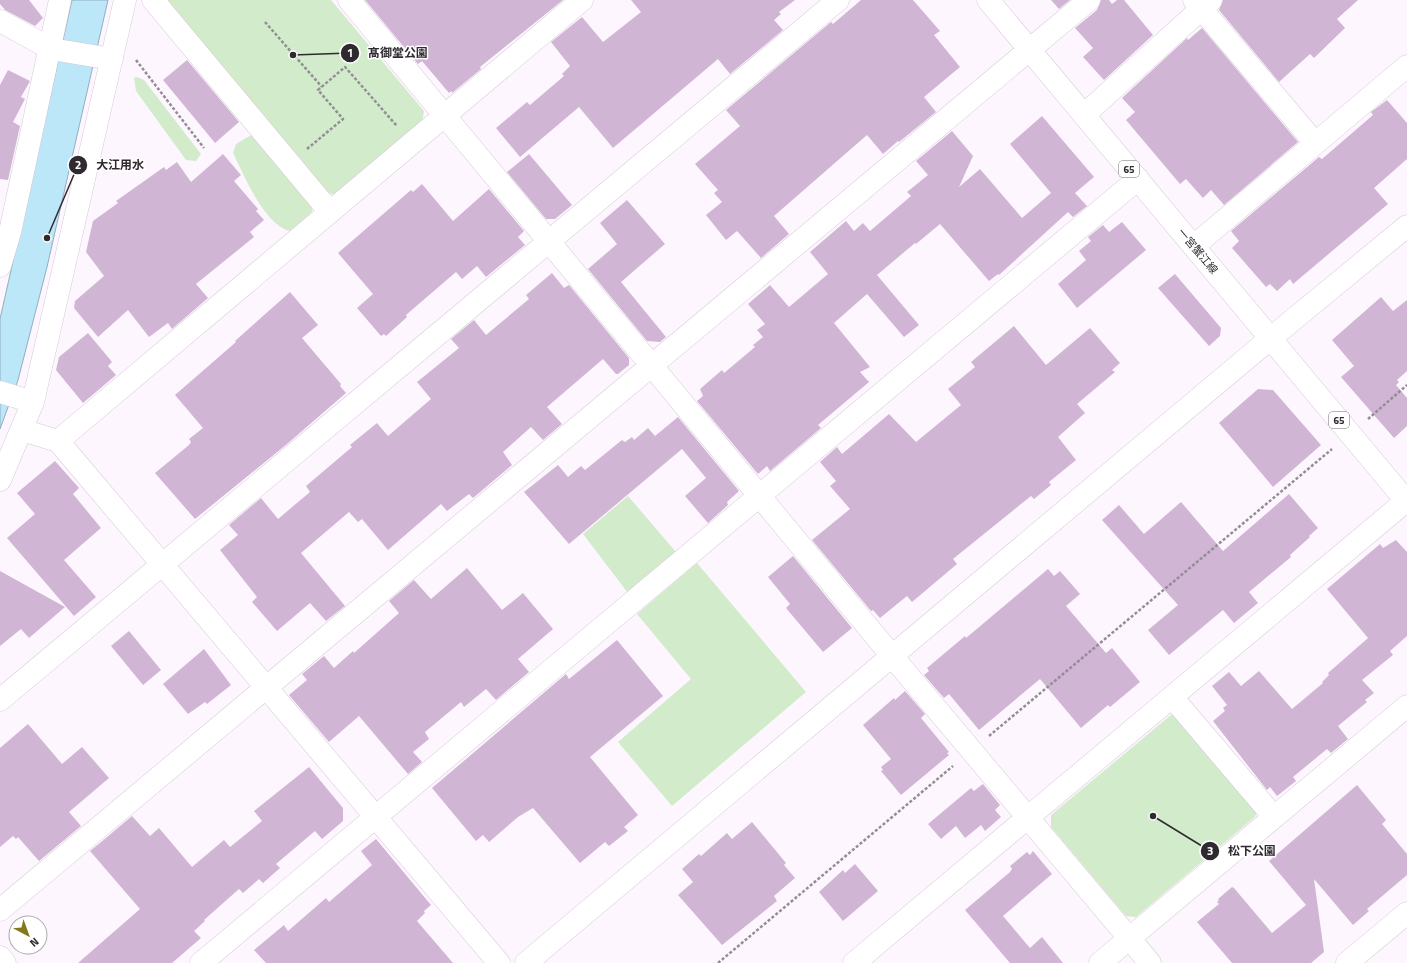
<svg xmlns="http://www.w3.org/2000/svg" width="1407" height="963" font-family="'Titillium Web','Noto Sans JP',sans-serif">
<rect width="100%" height="100%" fill="#fef6ff"/>
<path fill="#d1ebcb" d="M 162,0 L 331,0 L 424,111 L 422,123 L 336,195 L 324,192 Z
M 137,77 L 144,80 L 201,154 L 196,161 L 186,160 L 136,91 L 134,78 Z
M 253,134 L 312,201 L 312,212 L 290,231 C 264,225 244,175 233,153 L 236,144 Z
M 628,496 L 676,552 L 628,593 L 583,534 Z
M 697,563 L 806,692 L 672,806 L 618,742 L 691,679 L 637,614 Z
M 1171,715 L 1181,717 L 1258,807 L 1255,817 L 1136,917 L 1126,916 L 1051,827 L 1051,815 Z"/>
<path fill="#bbe7f9" stroke="#91aebd" d="M 72,0 L 108,0 L 47,267 L 18,380 L 0,429 L 0,319 Z"/>
<path fill="#d0b5d4" d="M 0,0 L 29,0 L 43,18 L 35,26 L 5,10 L 0,4 Z
M 365,0 L 563,0 L 480,67 L 481,69 L 452,93 L 451,91 L 449,93 L 422,61 L 418,64 Z
M 631,0 L 795,0 L 779,12 L 781,14 L 774,20 L 783,30 L 730,74 L 718,59 L 613,148 L 579,107 L 520,157 L 496,128 L 527,102 L 530,105 L 564,76 L 562,74 L 570,66 L 551,42 L 582,17 L 603,42 L 641,12 Z
M 861,0 L 913,0 L 940,31 L 934,35 L 960,67 L 924,97 L 936,112 L 899,142 L 898,141 L 883,154 L 867,135 L 774,216 L 789,234 L 761,258 L 737,231 L 726,240 L 706,215 L 722,202 L 714,193 L 718,190 L 695,164 L 740,126 L 726,110 L 831,22 L 833,24 Z
M 1051,0 L 1070,0 L 1059,9 Z
M 1101,0 L 1109,0 L 1112,4 L 1117,0 L 1124,0 L 1153,35 L 1104,80 L 1083,57 L 1093,48 L 1075,28 L 1097,10 Z
M 1223,0 L 1358,0 L 1337,19 L 1345,28 L 1314,58 L 1310,54 L 1279,82 L 1219,10 Z
M 1202,28 L 1298,142 L 1224,205 L 1211,190 L 1203,198 L 1186,179 L 1180,184 L 1126,120 L 1135,112 L 1122,98 L 1187,38 L 1188,40 Z
M 187,60 L 239,122 L 215,143 L 163,80 Z
M 8,70 L 30,81 L 21,97 L 25,99 L 13,122 L 20,126 L 8,180 L 0,179 L 0,85 Z
M 1387,100 L 1407,123 L 1407,159 L 1374,188 L 1388,204 L 1293,284 L 1290,279 L 1277,291 L 1270,284 L 1266,287 L 1232,248 L 1239,241 L 1231,231 L 1319,157 L 1322,159 L 1373,115 L 1371,112 Z
M 1042,116 L 1094,177 L 1075,193 L 1087,206 L 1073,217 L 1068,212 L 999,275 L 998,274 L 989,281 L 940,224 L 916,244 L 915,243 L 877,275 L 919,325 L 904,337 L 867,294 L 834,323 L 870,367 L 860,372 L 869,382 L 818,425 L 821,428 L 770,471 L 767,466 L 758,474 L 697,401 L 703,396 L 700,389 L 722,370 L 724,373 L 755,347 L 753,345 L 763,337 L 757,330 L 765,324 L 748,304 L 770,285 L 789,307 L 828,274 L 810,252 L 846,221 L 854,231 L 863,223 L 870,231 L 911,196 L 907,192 L 928,175 L 916,161 L 952,131 L 973,156 L 959,187 L 980,169 L 1022,218 L 1051,193 L 1010,144 Z
M 223,154 L 241,175 L 234,181 L 258,209 L 256,211 L 264,220 L 250,232 L 254,237 L 196,284 L 208,298 L 172,329 L 168,323 L 149,337 L 128,310 L 98,337 L 74,308 L 75,301 L 104,276 L 86,252 L 93,221 L 118,203 L 116,201 L 164,167 L 166,170 L 177,162 L 191,182 Z
M 529,154 L 572,205 L 555,219 L 546,219 L 507,172 Z
M 422,184 L 453,221 L 489,189 L 524,231 L 518,237 L 525,245 L 486,277 L 477,266 L 462,279 L 456,272 L 406,315 L 407,317 L 386,336 L 384,334 L 381,336 L 357,308 L 373,294 L 338,253 L 411,190 L 413,192 Z
M 627,200 L 665,244 L 621,282 L 666,337 L 660,342 L 647,341 L 588,269 L 617,244 L 600,223 Z
M 1122,222 L 1146,250 L 1077,308 L 1058,284 L 1086,260 L 1079,251 L 1091,241 L 1088,237 L 1103,225 L 1109,232 Z
M 552,273 L 564,288 L 569,285 L 629,358 L 629,365 L 618,374 L 616,374 L 603,359 L 547,407 L 562,424 L 543,440 L 531,427 L 503,452 L 512,465 L 473,498 L 469,494 L 447,511 L 441,504 L 388,550 L 362,519 L 358,522 L 349,512 L 301,553 L 345,606 L 326,621 L 310,603 L 277,631 L 252,602 L 257,597 L 220,550 L 238,535 L 229,525 L 261,498 L 278,519 L 310,492 L 306,486 L 352,447 L 350,445 L 377,423 L 388,436 L 431,399 L 417,382 L 459,348 L 451,339 L 474,320 L 486,335 L 529,299 L 526,295 Z
M 1175,274 L 1221,328 L 1220,336 L 1209,346 L 1158,288 Z
M 290,292 L 318,325 L 302,338 L 341,384 L 340,386 L 346,393 L 287,444 L 195,519 L 155,473 L 189,445 L 191,442 L 189,439 L 203,428 L 175,395 L 236,342 L 235,341 Z
M 1381,297 L 1393,311 L 1407,300 L 1407,371 L 1397,380 L 1399,382 L 1396,385 L 1407,398 L 1407,426 L 1394,438 L 1341,377 L 1354,366 L 1332,340 Z
M 1014,326 L 1046,365 L 1090,328 L 1120,363 L 1112,370 L 1115,372 L 1077,404 L 1085,413 L 1058,437 L 1076,460 L 1049,482 L 1051,485 L 1034,499 L 1031,496 L 953,559 L 957,564 L 912,602 L 907,596 L 880,618 L 873,610 L 871,611 L 812,540 L 850,509 L 830,486 L 836,481 L 820,462 L 837,447 L 842,454 L 889,414 L 916,442 L 961,405 L 948,389 L 975,367 L 971,362 Z
M 88,333 L 108,357 L 112,362 L 108,366 L 116,375 L 83,403 L 56,370 L 59,357 Z
M 1258,389 L 1273,390 L 1321,445 L 1273,487 L 1219,423 Z
M 678,417 L 739,491 L 727,502 L 728,505 L 708,523 L 685,496 L 706,478 L 682,449 L 569,544 L 524,492 L 558,465 L 568,477 L 581,466 L 585,470 L 622,440 L 625,442 L 632,437 L 634,440 L 648,428 L 655,436 Z
M 55,461 L 79,488 L 73,494 L 101,528 L 64,560 L 96,597 L 74,616 L 7,538 L 35,514 L 17,493 Z
M 1289,494 L 1318,528 L 1309,536 L 1310,537 L 1290,555 L 1291,557 L 1249,592 L 1258,603 L 1234,623 L 1223,610 L 1169,655 L 1148,630 L 1178,605 L 1102,520 L 1119,505 L 1144,534 L 1181,502 L 1223,551 Z
M 1396,540 L 1407,552 L 1407,636 L 1390,651 L 1393,655 L 1362,680 L 1374,693 L 1365,700 L 1367,702 L 1338,726 L 1348,739 L 1331,753 L 1327,749 L 1293,777 L 1296,781 L 1277,796 L 1270,787 L 1267,790 L 1213,721 L 1225,711 L 1223,708 L 1227,705 L 1212,686 L 1229,672 L 1241,686 L 1259,671 L 1292,709 L 1323,683 L 1322,682 L 1329,675 L 1328,673 L 1368,638 L 1327,589 L 1380,544 L 1383,548 Z
M 793,556 L 852,628 L 823,652 L 786,608 L 790,604 L 768,577 Z
M 467,568 L 502,610 L 523,593 L 553,629 L 518,659 L 529,672 L 496,700 L 486,689 L 464,707 L 461,702 L 425,732 L 429,739 L 413,752 L 422,762 L 408,774 L 359,716 L 329,742 L 289,695 L 307,680 L 302,674 L 324,656 L 334,668 L 353,651 L 354,653 L 399,613 L 389,601 L 414,580 L 431,599 Z
M 1048,569 L 1054,576 L 1060,571 L 1080,594 L 1066,606 L 1106,653 L 1112,648 L 1140,682 L 1110,707 L 1108,705 L 1081,728 L 1040,679 L 979,730 L 949,694 L 944,698 L 924,675 L 929,671 L 927,668 L 965,636 L 966,638 Z
M 0,571 L 65,607 L 29,638 L 21,629 L 0,646 Z
M 129,631 L 161,670 L 143,685 L 111,646 Z
M 617,640 L 663,696 L 590,757 L 638,815 L 624,827 L 628,831 L 609,846 L 605,842 L 580,863 L 533,808 L 518,817 L 489,842 L 483,835 L 476,841 L 432,788 L 566,674 L 569,679 Z
M 204,649 L 231,685 L 207,704 L 205,702 L 188,714 L 163,684 Z
M 905,691 L 925,714 L 921,718 L 949,752 L 947,753 L 949,755 L 901,795 L 881,771 L 883,770 L 881,767 L 891,759 L 863,725 L 894,698 L 895,700 Z
M 28,724 L 62,764 L 82,747 L 109,778 L 69,812 L 81,826 L 39,861 L 18,837 L 16,839 L 13,836 L 0,847 L 0,748 Z
M 309,767 L 343,808 L 343,821 L 322,839 L 315,831 L 276,864 L 280,868 L 263,883 L 259,879 L 243,893 L 239,889 L 204,920 L 205,921 L 194,931 L 201,938 L 172,963 L 78,963 L 140,909 L 90,851 L 100,843 L 132,816 L 150,836 L 159,828 L 192,867 L 224,840 L 230,847 L 262,821 L 254,811 Z
M 983,784 L 1000,805 L 995,810 L 1001,817 L 985,831 L 981,825 L 965,838 L 956,826 L 941,839 L 928,824 L 971,788 L 974,791 Z
M 1357,785 L 1386,820 L 1382,824 L 1407,854 L 1407,875 L 1367,909 L 1369,911 L 1353,925 L 1314,879 L 1324,952 L 1311,963 L 1232,963 L 1197,922 L 1219,904 L 1217,902 L 1219,900 L 1218,899 L 1232,887 L 1234,888 L 1272,933 L 1306,905 L 1269,861 Z
M 752,822 L 786,863 L 784,865 L 795,878 L 774,896 L 777,901 L 722,945 L 678,895 L 693,882 L 682,869 L 699,854 L 701,856 L 727,833 L 732,839 Z
M 376,839 L 431,905 L 424,911 L 425,913 L 417,921 L 453,963 L 266,963 L 254,950 L 284,925 L 288,931 L 326,898 L 329,902 L 372,865 L 361,851 Z
M 1033,851 L 1052,874 L 1003,916 L 1030,948 L 1042,937 L 1063,963 L 1010,963 L 965,910 L 1010,872 L 1012,869 L 1010,866 L 1027,852 L 1030,855 Z
M 855,864 L 878,891 L 843,921 L 819,892 L 843,870 L 845,873 Z"/>
<g fill="none" stroke-linecap="round" stroke-linejoin="round">
<g stroke="#d6c9d8" stroke-width="23">
<path id="street" d="M 153,0 L 330,212
M 349,0 L 892,656 L 1150,963
M 1194,0 L 1315,143
M 0,21 L 51,49 L 112,59
M 1084,115 L 1211,0
M 1194,246 L 1407,66
M 0,266 L 10,232 L 60,0
M 0,392 L 33,402
M 22,430 L 58,441 L 499,963
M 58,441 L 582,0
M 0,480 L 33,402 L 125,0
M 1172,697 L 1274,817
M 0,700 L 838,0
M 0,910 L 1089,0
M 0,957 L 5,963
M 201,963 L 1138,179
M 854,963 L 1406,501
M 1100,963 L 1407,706
M 1347,963 L 1407,913"/>
</g>
<g stroke="#d6c9d8" stroke-width="23">
<path id="secondary" d="M 526,963 L 1271,338 L 1407,226"/>
</g>
<g stroke="#d6c9d8" stroke-width="23">
<path id="primary" d="M 988,0 L 1407,502"/>
</g>
<path stroke="#938d94" stroke-width="2.5" stroke-dasharray="3 2" stroke-linecap="butt" d="M 265,22 L 322,87
M 136,60 L 204,148
M 307,149 L 343,119 L 318,90 L 345,67 L 397,126
M 1368,419 L 1407,385
M 989,736 L 1332,449
M 718,963 L 953,766"/>
<use href="#street" stroke="#fff" stroke-width="22"/>
<use href="#secondary" stroke="#fff" stroke-width="22"/>
<use href="#primary" stroke="#fff" stroke-width="22"/>
</g>
<g text-anchor="middle" dominant-baseline="central" stroke-width="3" stroke-linejoin="round" paint-order="stroke">
<g fill="#fff" stroke="#6d6a6e" stroke-width="1">
<rect x="1119" y="161" width="20" height="16" rx="3"/>
<rect x="1329" y="412" width="20" height="16" rx="3"/>
</g>
<g font-size="10" font-weight="bold" fill="#2f2a30">
<text x="1129" y="169">65</text>
<text x="1339" y="420">65</text>
</g>
<g font-size="11" fill="#2f2a30" stroke="#fff">
<text transform="translate(1198 251) rotate(50)">一宮蟹江線</text>
</g>
</g>
<path fill="none" stroke="#2f2a30" stroke-width="1.5" d="M293 55L350 53M47 238L78 165M1153 816L1210 851"/>
<g fill="#2f2a30" stroke="#fff" stroke-width="1.5">
<circle cx="293" cy="55" r="4"/>
<circle cx="47" cy="238" r="4"/>
<circle cx="1153" cy="816" r="4"/>
<circle cx="350" cy="53" r="10"/>
<circle cx="78" cy="165" r="10"/>
<circle cx="1210" cy="851" r="10"/>
</g>
<g font-size="12" text-anchor="middle" font-weight="bold" fill="#fff">
<text x="350" y="57">1</text>
<text x="78" y="169">2</text>
<text x="1210" y="855">3</text>
</g>
<g font-size="12" text-anchor="middle" font-weight="bold" fill="#2f2a30" stroke="#fff" stroke-width="3" stroke-linejoin="round" paint-order="stroke">
<text x="398" y="57">髙御堂公園</text>
<text x="120" y="169">大江用水</text>
<text x="1252" y="855">松下公園</text>
</g>
<g transform="translate(28 935) rotate(139)"><circle r="19" fill="#ffffff" stroke="#acaaac"/>
<path d="M0-3L7 15L0 10L-7 15Z" fill="#86781c"/>
<text y="-6" font-size="11" font-weight="bold" text-anchor="middle" fill="#2f2a30">N</text>
</g>
</svg>
